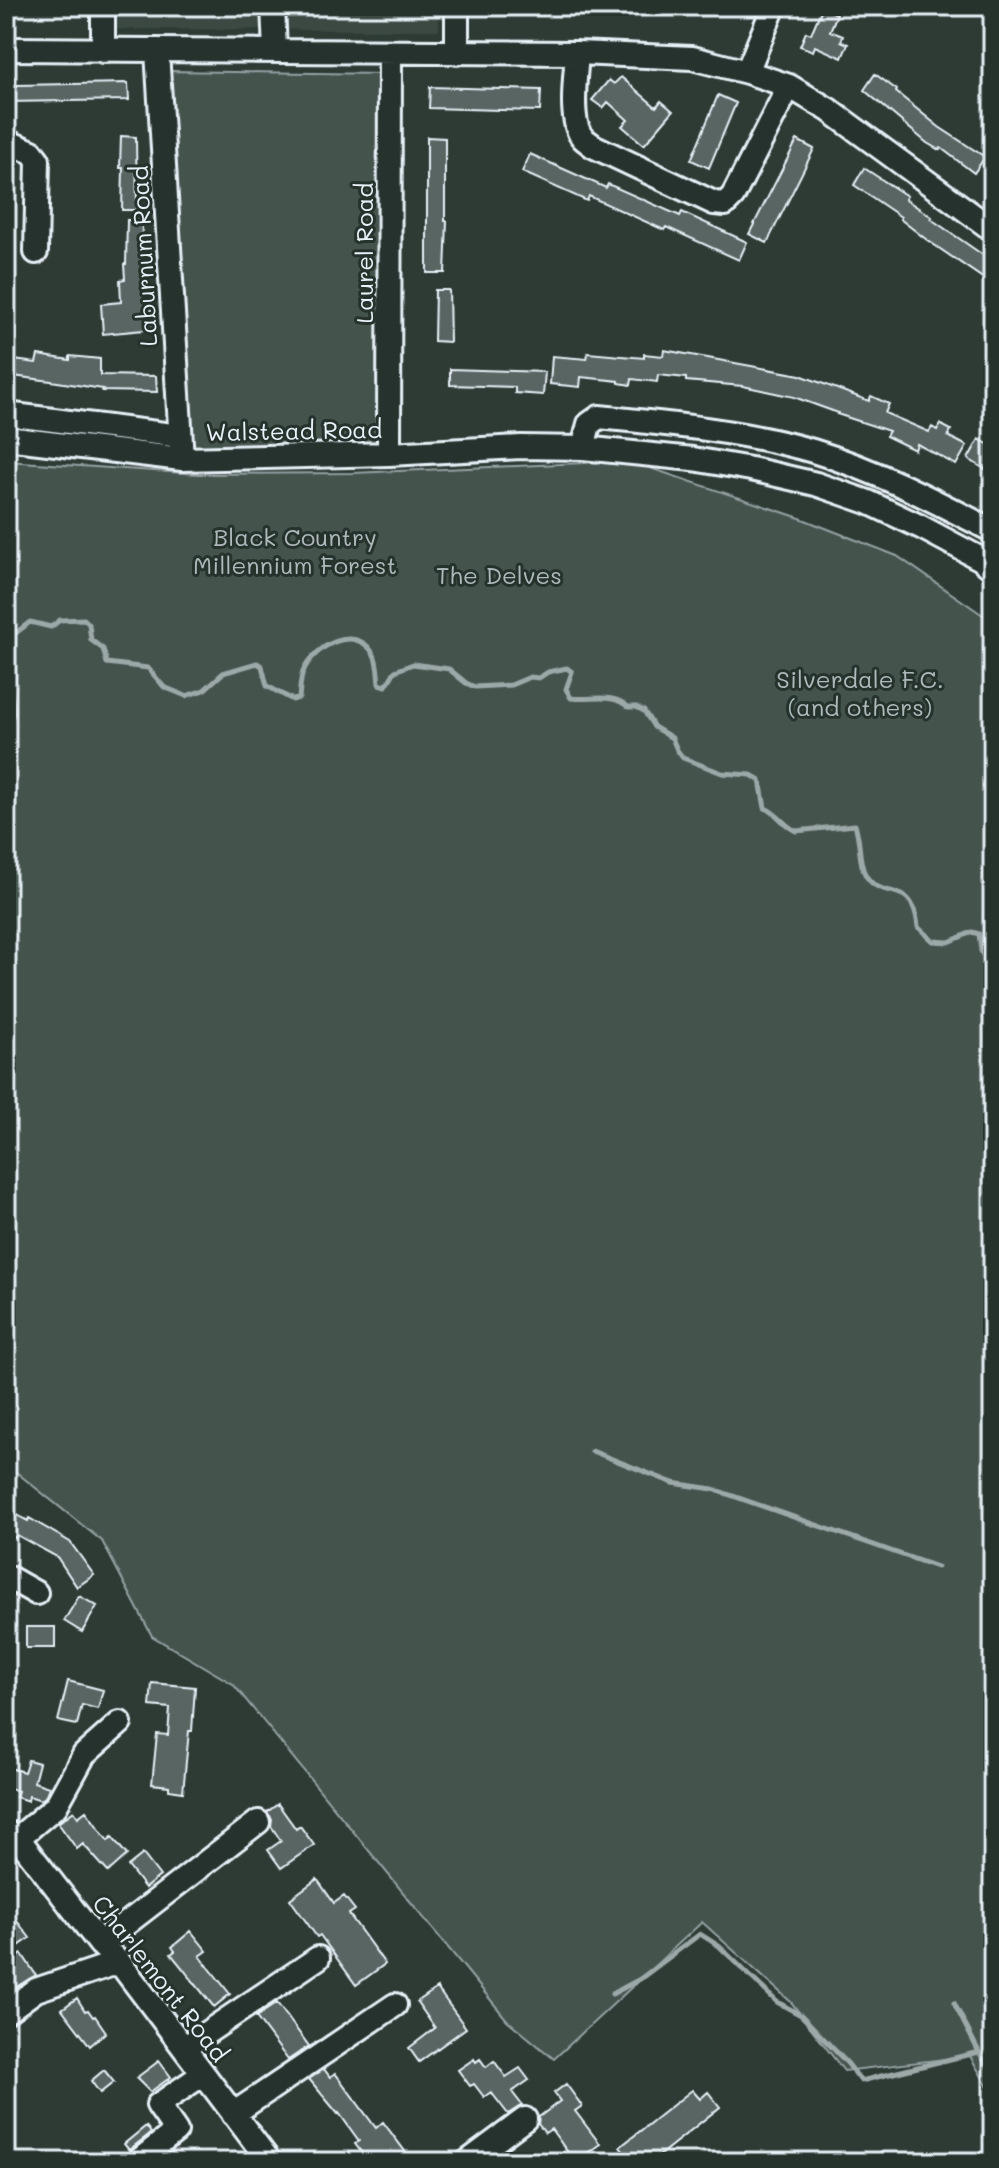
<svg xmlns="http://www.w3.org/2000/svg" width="999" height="2168" font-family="Mali,sans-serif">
<rect width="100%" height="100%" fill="#2e3b35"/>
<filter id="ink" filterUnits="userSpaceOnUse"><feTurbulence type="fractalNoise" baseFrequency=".0125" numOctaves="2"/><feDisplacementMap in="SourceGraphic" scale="16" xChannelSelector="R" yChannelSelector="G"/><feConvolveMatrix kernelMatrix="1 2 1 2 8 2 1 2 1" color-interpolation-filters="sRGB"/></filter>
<g filter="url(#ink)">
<path fill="#3b4843" d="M 108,6 L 438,6 L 439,30 L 108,29 Z"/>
<path fill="#45524e" stroke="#96a2a3" stroke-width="2" d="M 168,71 L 379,74 L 381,450 L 190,452 Z
M 6,461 L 199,474 L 353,473 L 629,461 L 800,518 L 897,556 L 993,622 L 993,2096 L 970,2056 L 844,2071 L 791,2002 L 702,1922 L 554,2059 L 507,2020 L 233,1684 L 152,1636 L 102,1541 L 6,1464 Z"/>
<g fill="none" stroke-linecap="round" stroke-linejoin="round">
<path stroke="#9da8a9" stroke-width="5" d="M 6,643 L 8,639 L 30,622 L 51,627 L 60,620 L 84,619 L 89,624 L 91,640 L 103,649 L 107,663 L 148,668 L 164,687 L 186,696 L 204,690 L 223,673 L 257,663 L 262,666 L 267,686 L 293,700 L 299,698 C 300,690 300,680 303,672 C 313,647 354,623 373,653 C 378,660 378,675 379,684 L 386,686 L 395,671 L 413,664 L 449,669 L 466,683 L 475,687 L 511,685 L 530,677 L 539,678 L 548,672 L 567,668 L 572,672 L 566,689 L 571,698 C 591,701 613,692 628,707 L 636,707 L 644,711 L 654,727 L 672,738 L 677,750 L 683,758 L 722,773 L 751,775 L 760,780 L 765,808 C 778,813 783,825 796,831 L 855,825 C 861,841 858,861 865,874 C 881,904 913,875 918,927 L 933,941 L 949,942 L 972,932 L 979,934 L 981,951 L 993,975
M 6,655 L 14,662 L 10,682 L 14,712 L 11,719 L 6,719
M 592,1451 L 673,1483 L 713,1489 L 937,1567
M 612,1994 L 640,1979 L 700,1934 L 719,1946 L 777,2002 L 801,2015 L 848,2064 L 861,2081 L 979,2052 L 993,2075
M 954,2003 L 979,2052"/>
</g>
<path fill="#596563" stroke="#e8f1f8" stroke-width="2" d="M 822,8 L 837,14 L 830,31 L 843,36 L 841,41 L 848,44 L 842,58 L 815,46 L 813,51 L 800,46 L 806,32 L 811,34 Z
M 875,74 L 897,90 L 896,92 L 939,127 L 985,157 L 974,173 L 941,148 L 939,150 L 927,143 L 864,90 Z
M 621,77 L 656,107 L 661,101 L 673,111 L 644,145 L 622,126 L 628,120 L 608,102 L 603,108 L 592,100 L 609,80 L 614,84 Z
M 128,83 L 129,100 L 6,102 L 6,88 L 17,87 L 17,85 Z
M 430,87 L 541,90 L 540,111 L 429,108 Z
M 718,95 L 736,103 L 709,168 L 691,160 Z
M 121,136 L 136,137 L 137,210 L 122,210 L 123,168 L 120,168 Z
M 427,137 L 445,138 L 445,221 L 447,221 L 445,273 L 427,273 Z
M 797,140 L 814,149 L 767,243 L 749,234 Z
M 530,154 L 606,188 L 608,184 L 680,216 L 682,212 L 747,242 L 739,260 L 666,227 L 664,230 L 589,196 L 587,201 L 522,172 Z
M 864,168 L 907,196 L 905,199 L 932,217 L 931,219 L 993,262 L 993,285 L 927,240 L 900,219 L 901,217 L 854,185 Z
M 127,220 L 142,220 L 141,263 L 146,262 L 154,329 L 103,334 L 101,304 L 121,302 L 120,280 L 125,279 L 124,264 L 126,264 Z
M 435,290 L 449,290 L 450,342 L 434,341 Z
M 664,350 L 800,375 L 869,401 L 871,396 L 889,404 L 885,413 L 929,432 L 932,427 L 937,430 L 940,424 L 951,430 L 948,436 L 967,446 L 956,465 L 917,444 L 915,450 L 886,436 L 889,431 L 837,414 L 838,413 L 794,397 L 743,386 L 686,381 L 686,378 L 658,375 L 657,382 L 632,379 L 631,385 L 619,383 L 619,381 L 581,377 L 580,387 L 550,384 L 552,356 L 587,359 L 588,353 L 644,358 L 644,354 L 663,356 Z
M 38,355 L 70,360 L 70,356 L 100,359 L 100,375 L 156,376 L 157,392 L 102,391 L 103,389 L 51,381 L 6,375 L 6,359 L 36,363 Z
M 450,369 L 545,372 L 543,395 L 515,393 L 515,387 L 450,385 Z
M 979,439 L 993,447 L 993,474 L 968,459 Z
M 6,1509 L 28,1521 L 29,1518 L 70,1542 L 94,1575 L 77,1587 L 57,1557 L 17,1535 L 15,1538 L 6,1533 Z
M 79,1596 L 97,1606 L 82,1632 L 64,1621 Z
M 26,1627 L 55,1627 L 55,1648 L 26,1648 Z
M 68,1681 L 103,1690 L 98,1709 L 82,1705 L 77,1725 L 58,1721 Z
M 152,1683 L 195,1687 L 192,1731 L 189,1731 L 183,1792 L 169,1790 L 169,1786 L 152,1784 L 157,1734 L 168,1735 L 170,1708 L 150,1706 Z
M 28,1760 L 39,1763 L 34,1782 L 49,1787 L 45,1797 L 41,1800 L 29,1796 L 28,1801 L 16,1797 L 18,1791 L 6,1788 L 6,1767 L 24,1772 Z
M 278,1804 L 296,1829 L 300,1826 L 314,1845 L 281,1868 L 268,1850 L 281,1841 L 271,1826 L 272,1819 L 267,1812 Z
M 74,1811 L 78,1817 L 86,1811 L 108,1841 L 112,1837 L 127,1855 L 108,1872 L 83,1844 L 77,1849 L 58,1823 Z
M 143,1854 L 160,1876 L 145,1888 L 128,1866 Z
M 317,1879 L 334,1903 L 344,1896 L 355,1910 L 349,1914 L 385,1964 L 356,1985 L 320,1935 L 317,1937 L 290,1899 Z
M 17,1921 L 30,1938 L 13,1950 L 6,1940 L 6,1929 Z
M 191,1931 L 207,1951 L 200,1956 L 230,1994 L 214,2007 L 171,1954 L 175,1951 L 172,1947 Z
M 22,1954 L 36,1975 L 16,1987 L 6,1972 L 6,1966 Z
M 437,1988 L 466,2028 L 419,2062 L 409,2048 L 435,2028 L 417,2002 Z
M 77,1998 L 85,2011 L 88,2010 L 93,2017 L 95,2016 L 106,2032 L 90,2046 L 62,2009 Z
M 277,2003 L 309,2046 L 288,2060 L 256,2017 Z
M 474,2059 L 476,2062 L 480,2059 L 486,2067 L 494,2061 L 506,2077 L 520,2068 L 529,2080 L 512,2092 L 522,2105 L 508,2114 L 491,2092 L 484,2097 L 474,2084 L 470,2086 L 458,2070 Z
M 159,2061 L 171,2077 L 150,2092 L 136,2078 Z
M 324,2069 L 330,2077 L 335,2073 L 376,2128 L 383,2122 L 413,2162 L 369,2162 L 355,2144 L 359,2141 L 339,2113 L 338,2114 L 309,2079 Z
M 104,2070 L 114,2082 L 100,2093 L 91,2081 Z
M 566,2084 L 582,2106 L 575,2111 L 600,2144 L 575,2162 L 551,2129 L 545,2133 L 538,2124 L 539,2117 L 560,2101 L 554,2093 Z
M 692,2090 L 700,2099 L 708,2092 L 720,2107 L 651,2162 L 632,2162 L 620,2147 Z
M 146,2126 L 151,2133 L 129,2150 L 124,2144 Z"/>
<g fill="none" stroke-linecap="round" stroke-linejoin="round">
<g stroke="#e8f1f8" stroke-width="28">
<path id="minor" d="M 103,6 L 103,51
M 273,6 L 275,51
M 6,49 L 577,53 L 692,58 L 747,72 L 789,86 L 829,110 L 993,230
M 157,51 L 182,459
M 457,53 L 457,6
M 577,53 C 576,73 568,122 583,138 C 586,141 590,143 593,146 L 714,203 L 725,204 L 733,196 L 789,86
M 747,72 L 774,6
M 6,141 L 32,152 L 38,160 L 36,252
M 6,414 L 180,436
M 6,438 L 182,459 L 389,454 L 521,447 L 583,448 L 693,459 L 751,469 L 816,484 L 868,502 L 921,527 L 981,559 L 993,569
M 583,448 L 589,424 L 599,417 C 671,424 743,431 813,451 C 876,470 935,501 993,531
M 389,454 L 390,52
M 6,1576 L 36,1593
M 6,1832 L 18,1838 L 100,1944 L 119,1962 L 270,2162
M 18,1838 L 56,1806 L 84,1755 L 120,1723
M 100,1944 L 258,1822
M 6,2012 L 36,1990 L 119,1962
M 184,2048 L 318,1958
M 233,2114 L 395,2005
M 137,2162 L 176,2131 L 158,2105 L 203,2074
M 467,2162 L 525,2119"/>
</g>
<use href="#minor" stroke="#26332d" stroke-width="22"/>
</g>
</g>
<g text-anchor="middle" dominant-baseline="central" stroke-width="6" stroke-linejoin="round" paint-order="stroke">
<g font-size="24" fill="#e8f1f8" stroke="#26332d">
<text transform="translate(363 253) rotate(-90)">Laurel Road</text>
<text transform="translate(143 256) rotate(-93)">Laburnum Road</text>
<text transform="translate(294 430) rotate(-1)">Walstead Road</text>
<text transform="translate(161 1978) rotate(52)">Charlemont Road</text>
</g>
<g font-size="24" fill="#afb9bc" stroke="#26332d">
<text x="295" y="536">Black Country<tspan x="295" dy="28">Millennium Forest</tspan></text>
<text x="499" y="574">The Delves</text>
<text x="860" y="678">Silverdale F.C.<tspan x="860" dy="28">(and others)</tspan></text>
</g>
</g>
<rect width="999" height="2168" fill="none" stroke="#26332d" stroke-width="32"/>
<rect x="16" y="16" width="967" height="2136" fill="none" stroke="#e8f1f8" stroke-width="3" filter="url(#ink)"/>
</svg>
